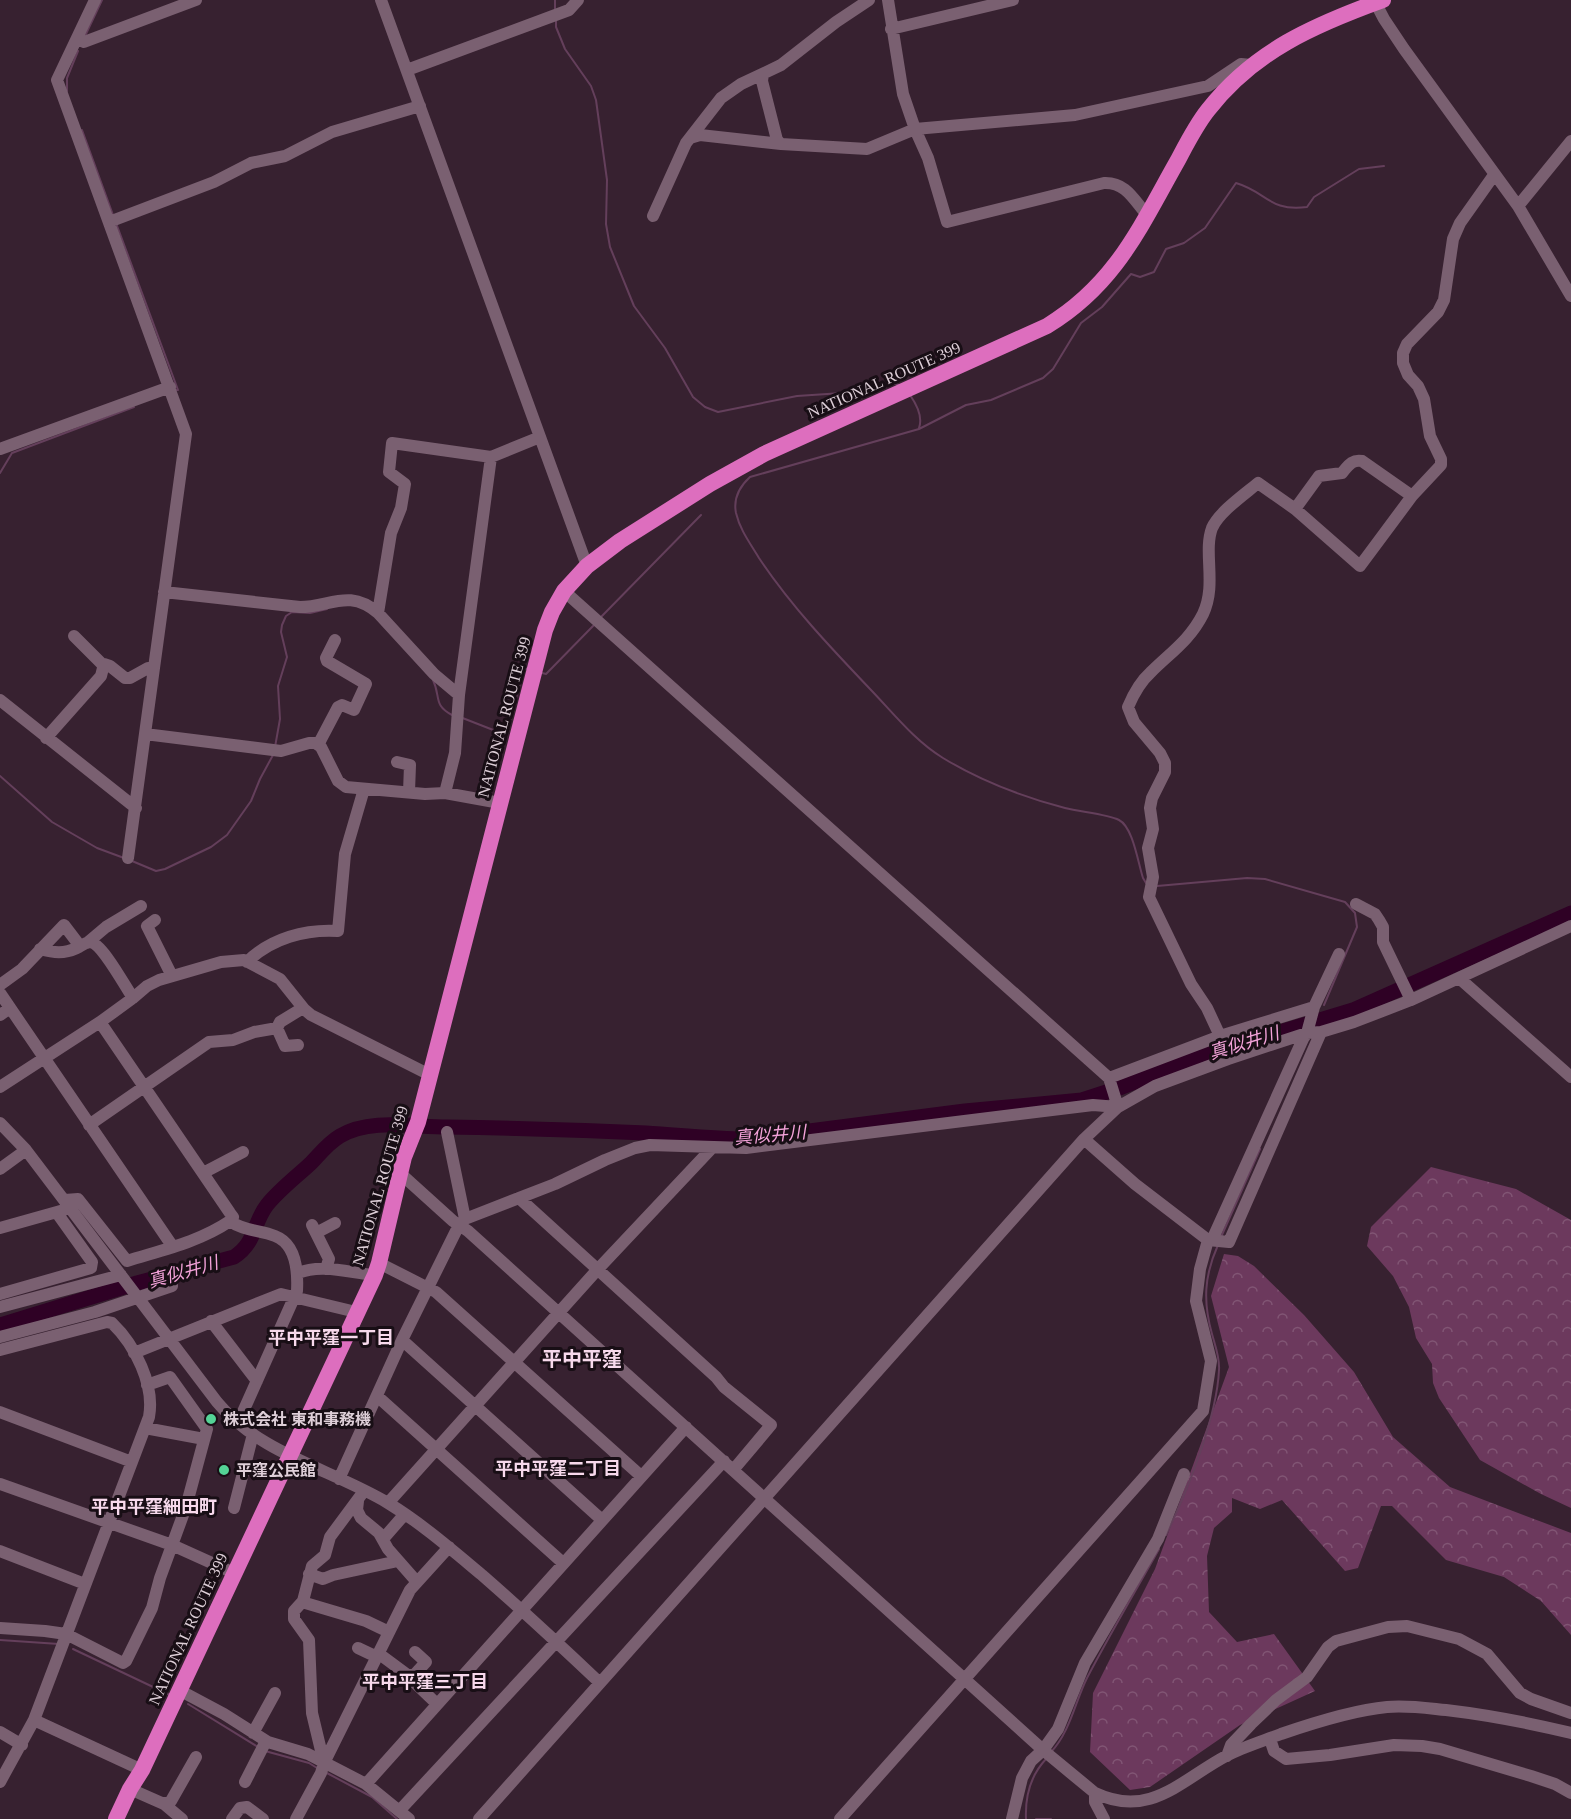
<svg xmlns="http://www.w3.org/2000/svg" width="1571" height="1819" font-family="'Times New Roman','Noto Sans JP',serif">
<defs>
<pattern id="forest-crowns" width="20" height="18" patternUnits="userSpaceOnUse" patternTransform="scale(1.5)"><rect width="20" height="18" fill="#6c395d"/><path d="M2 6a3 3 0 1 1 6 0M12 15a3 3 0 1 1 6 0" fill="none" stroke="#815574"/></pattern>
</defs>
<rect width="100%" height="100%" fill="#372130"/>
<path fill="url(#forest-crowns)" d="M 1431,1167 L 1516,1189 L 1571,1220 L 1571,1508 L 1541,1494 L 1480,1460 L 1439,1398 L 1433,1383 L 1432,1364 L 1416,1338 L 1409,1307 L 1393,1276 L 1367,1246 L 1371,1227 Z
M 1224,1254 L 1238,1256 L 1254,1266 L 1304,1315 L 1354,1372 L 1393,1437 L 1450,1487 L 1571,1533 L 1571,1635 L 1541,1601 L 1504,1577 L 1446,1560 L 1392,1506 L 1381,1506 L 1358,1568 L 1345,1571 L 1282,1500 L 1260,1509 L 1232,1498 L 1232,1512 L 1214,1528 L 1207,1556 L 1209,1612 L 1237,1642 L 1274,1634 L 1315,1691 L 1240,1725 L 1150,1787 L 1130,1790 L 1090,1752 L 1093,1693 L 1155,1569 L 1229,1367 L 1211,1296 Z"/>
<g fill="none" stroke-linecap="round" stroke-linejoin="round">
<path stroke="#643f5b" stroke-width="2" d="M 555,0 L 555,9
M 556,21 L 556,27 L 565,49 L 591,86 L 596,100 L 607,180 L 606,224 L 610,247 L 634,306 L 665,348 L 693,397 L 705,407 L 718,412 L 797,396 L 842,393 L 893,383 L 899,385
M 85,36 L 102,0
M 67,91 L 67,78 L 78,51
M 82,130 L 113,215
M 116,223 L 178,390 L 176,390
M 910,395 C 917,405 923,417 919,428
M 0,473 L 12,453 L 134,407
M 600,618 L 701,515
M 542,673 L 546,674 L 594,625
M 433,680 C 441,697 433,705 452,715
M 460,717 L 506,735 L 524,668 L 527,669
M 275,747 L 280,719 L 278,686 L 287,657 L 281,632 L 282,625 L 286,616 L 292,612 L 310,613 L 327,609
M 0,776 L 52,822 L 97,848 L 124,858
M 132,861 L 156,871 L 165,869 L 211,847 L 227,835 L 251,801 L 260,779 L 273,755
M 1146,883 L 1143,878 C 1138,863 1133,827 1119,820 C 1107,814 1080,812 1065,808 C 1023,797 981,781 943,758 C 915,741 894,714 871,690 C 831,648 791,606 759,558 C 750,543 740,530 736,513 C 733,498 739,487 750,477 L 919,429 L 966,405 L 991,400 L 1043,378 L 1053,369 L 1081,323 L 1102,307 L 1131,274 L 1140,277 L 1154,272 L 1166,249 L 1184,243 L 1205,228 L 1236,183 C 1267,192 1269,212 1307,207 L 1314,197 L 1359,169 L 1384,166
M 1157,886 L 1247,878 L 1265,879 L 1345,902 L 1355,913 L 1357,927 L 1324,1005
M 1221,1237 L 1260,1149
M 1166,1535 C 1187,1492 1217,1417 1219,1370 C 1220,1358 1215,1345 1212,1334 C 1203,1302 1204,1276 1218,1245
M 0,1640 L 59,1644
M 73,1649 L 170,1695
M 188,1704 L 258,1747
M 265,1751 L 309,1763 L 317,1768
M 1051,1752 C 1070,1732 1075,1702 1087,1678 C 1110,1634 1135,1592 1159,1549
M 325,1772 L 372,1797 L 397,1819
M 1026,1819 C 1025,1796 1030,1776 1046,1759
M 1036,1819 L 1051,1819"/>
<path stroke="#2f0125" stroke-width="15" d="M 0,1325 L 137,1283 L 234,1257 C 256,1243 253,1223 267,1205 C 279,1190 296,1177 310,1164 C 319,1155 328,1143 340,1136 C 370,1118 412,1127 447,1127 C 513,1128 580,1130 646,1133 C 680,1135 712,1139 746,1139 L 965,1111 L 1082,1100 L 1122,1087 L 1204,1055 L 1353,1010 L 1571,913"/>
<path stroke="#7a6071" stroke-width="12" d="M 95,0 L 57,80 L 186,434 L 128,858
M 381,0 L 587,566
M 888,0 L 903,94 L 915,129 L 928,158 L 947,222 L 1104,183 C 1126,182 1134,200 1147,215
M 1374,0 L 1384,19 L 1404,49 L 1518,206 L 1571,296
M 891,29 L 1013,0
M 77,39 L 84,42 L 196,0
M 407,70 L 569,10 L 578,0
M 763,74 L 762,81 L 777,140 L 781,144
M 690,138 L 700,135 L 781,144 L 867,149 L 915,129 L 1075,115 L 1208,86 L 1241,64 L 1251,65
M 1518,206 L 1571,141
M 653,216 L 686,143 L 721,98 L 741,84 L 781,65 L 836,22 L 869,0
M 109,222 L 214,182 L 251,163 L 285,156 L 332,132 L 420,106
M 0,449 L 170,387
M 1295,509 L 1319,476 L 1342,473 C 1348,466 1352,459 1362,461 L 1412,496
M 564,591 L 1109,1078 L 1118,1107
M 164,592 L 300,607 C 330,607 349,588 378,613 L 434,674 L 459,695
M 378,613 L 391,533 L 401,508 L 405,484 L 389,472 L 392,443 L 491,457 L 540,437
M 74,636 L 103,665
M 0,700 L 136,808
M 145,734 L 281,751 L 309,743 L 316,743 L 321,747 L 338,781 L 346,787 L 425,794 L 445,793 L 500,803
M 46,738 L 101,676 L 104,664 L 110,666 L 125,678 L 130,678 L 148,668 L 153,671
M 318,745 L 338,707 L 342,705 L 354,710 L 366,684 L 327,661 L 326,658 L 335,640
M 397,762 L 410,765 L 409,792
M 445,793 L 455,753 L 459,695 L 491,457
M 1356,904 L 1375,914 L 1379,920 L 1383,927 L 1383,942 L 1411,1000
M 155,920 L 147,926 L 172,976
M 87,943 L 106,927 L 141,906
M 40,949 C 54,953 64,954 77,948 C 81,946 86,942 90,942 C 102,943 126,988 133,998
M 247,962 C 271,938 306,929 338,931 L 345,854 L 364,789
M 1459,978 L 1571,1077
M 0,985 L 22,969 L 64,925 L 80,946
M 0,993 L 173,1247
M 1314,1007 L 1339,954
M 0,1015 L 10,1008
M 100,1022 L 230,1213 L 233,1217 L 230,1221
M 298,1045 L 285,1046 L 277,1028 L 280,1022 L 303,1008
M 1109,1078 L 1220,1036 L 1207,1008 L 1191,984 L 1149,897 L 1153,877 L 1148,848 L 1153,829 L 1150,808 L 1152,798 L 1165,772 L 1165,763 L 1160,753 L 1134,722 L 1128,707 C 1133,695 1141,681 1151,672 C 1170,653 1190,640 1203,614 C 1217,585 1203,552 1212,528 C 1219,512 1245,494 1258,483 L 1295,509 L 1360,566 L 1412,496 L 1441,465 L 1441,459 L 1430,436 L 1424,399 L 1418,386 L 1408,375 L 1403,363 L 1403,353 L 1407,344 L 1438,312 L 1444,300 L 1453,239 L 1460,223 L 1494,175
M 0,1087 L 100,1022 L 133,998 L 147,986 L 159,980 L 221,962 L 244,960 L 280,979 L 304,1009 L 311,1015 L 430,1075
M 0,1123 L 26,1150 L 217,1402 C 260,1454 331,1469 388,1503 C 421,1523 452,1550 482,1575 C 522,1610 561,1646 599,1682
M 89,1125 L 209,1042 L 233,1040 L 254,1032 L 277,1028
M 447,1132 L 465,1219
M 0,1169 L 26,1150
M 203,1173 L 243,1152
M 401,1174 L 453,1221 L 468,1231 L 1043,1750 L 1095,1793 C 1150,1819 1181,1780 1226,1756 C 1243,1747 1263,1741 1281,1734 C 1313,1723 1354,1710 1387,1707 C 1406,1705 1426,1708 1446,1710 C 1488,1715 1530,1723 1571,1733
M 519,1198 L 716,1377 L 724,1387 L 771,1425 L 734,1469
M 65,1200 L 78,1199 L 127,1261 C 162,1250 199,1242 230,1221
M 230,1221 C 243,1231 260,1230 275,1236 C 296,1244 298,1272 297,1291 L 238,1423
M 312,1225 L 329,1259 L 326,1269
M 0,1228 L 64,1210
M 316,1233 L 335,1223
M 1208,1240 L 1229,1242 L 1321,1032
M 1212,1240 L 1303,1039 L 1307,1033 L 1314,1007 L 1220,1036 L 1228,1059
M 379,1263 L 436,1292 L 641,1476
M 298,1273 C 322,1263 350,1273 375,1275
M 0,1294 L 91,1268 L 92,1262 L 57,1213
M 0,1307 L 121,1275
M 211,1321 L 257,1381
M 0,1337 L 95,1312 L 172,1286
M 402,1340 L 602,1520
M 0,1350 L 107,1322 L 112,1323 C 135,1345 155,1385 149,1417 L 34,1720 L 0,1782
M 134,1353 L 281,1294 L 356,1312
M 377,1396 L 563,1563
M 0,1412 L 132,1462
M 145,1428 L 204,1439
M 339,1479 L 402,1340 L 456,1231 L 465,1219 L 555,1184 L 605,1160 L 635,1148 L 650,1145 L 746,1148 L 1093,1105 L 1118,1107
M 0,1484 L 172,1545 L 234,1573
M 358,1501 L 357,1510 L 361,1518 L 379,1533 L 388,1549 L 417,1582
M 388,1503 L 598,1269 L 712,1148
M 234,1508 L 253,1434
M 383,1539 L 404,1515
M 0,1551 L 85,1584
M 309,1574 L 323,1579 L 333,1575 L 398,1561
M 302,1602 L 366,1621 L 389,1632
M 0,1628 L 45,1631 L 66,1634 L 123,1663 L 126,1661 L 152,1608 L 160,1578 L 186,1507 L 207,1429 L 170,1377 L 147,1385
M 358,1648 L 377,1657
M 378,1653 L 409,1676 L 415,1674 L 426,1662 L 415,1652
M 412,1675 L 414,1682 L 437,1704
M 179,1690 L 224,1714 L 268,1742 L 308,1754 L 366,1784 L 409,1819
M 34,1720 L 142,1770
M 0,1732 L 22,1745
M 253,1733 L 275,1693
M 1270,1739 L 1274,1751 L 1286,1759 L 1330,1755 L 1394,1745 L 1422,1746 L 1440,1749 L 1531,1776 L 1555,1784 L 1571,1793
M 1227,1756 L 1231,1745 L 1251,1724 L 1276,1700 L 1307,1677 L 1328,1647 L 1336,1641 L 1388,1627 L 1407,1626 L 1459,1639 L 1487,1654 L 1520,1693 L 1531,1699 L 1571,1713
M 324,1763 L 312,1713 L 309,1640 L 294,1619 L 294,1611 L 303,1601 L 312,1566 L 325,1555 L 330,1537 L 364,1491
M 245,1782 L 266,1741
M 366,1784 L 686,1427
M 130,1789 L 164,1804 L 171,1801 L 196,1757
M 1095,1793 L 1095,1802 L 1104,1819
M 164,1804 L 182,1819
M 400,1810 L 724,1461
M 232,1819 L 240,1808 L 247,1807 L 263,1819
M 296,1819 L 321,1773 L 324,1763 L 410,1590 L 449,1547
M 479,1819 L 1084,1139 L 1118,1107 L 1155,1086 L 1228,1059 L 1307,1033 L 1321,1032 L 1354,1022 L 1411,1000 L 1571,926
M 840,1819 L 1203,1411 L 1211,1361 L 1196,1301 L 1200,1269 L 1208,1240 L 1135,1184 L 1084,1139
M 1012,1819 L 1022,1778 L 1031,1761 L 1043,1750 L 1058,1729 L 1085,1663 L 1158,1539 L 1184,1474"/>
<path stroke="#dd6ebe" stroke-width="16" d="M 116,1819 L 130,1789 L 142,1770 L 375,1275 L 379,1263 L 404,1157 L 418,1122 L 545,630 L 552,612 L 564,591 L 587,566 L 620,541 L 710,484 L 764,454 L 1047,326 C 1116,284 1140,227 1178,160 C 1187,143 1196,125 1208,110 C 1254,51 1314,25 1383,0"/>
</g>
<g fill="#54d396" stroke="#180e15" stroke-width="2">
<circle cx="211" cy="1419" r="6"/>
<circle cx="224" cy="1470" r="6"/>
</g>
<g text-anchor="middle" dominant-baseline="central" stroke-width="6" stroke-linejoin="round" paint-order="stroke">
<g font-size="16" fill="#decfd8" stroke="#180e15">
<text transform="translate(884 380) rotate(-24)">NATIONAL ROUTE 399</text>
<text transform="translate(504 717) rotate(-75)">NATIONAL ROUTE 399</text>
<text transform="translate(380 1186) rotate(-74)">NATIONAL ROUTE 399</text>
<text transform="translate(188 1629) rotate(-65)">NATIONAL ROUTE 399</text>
</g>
<g font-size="16" font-weight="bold" fill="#decfd8" stroke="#180e15" text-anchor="start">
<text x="223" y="1419">株式会社 東和事務機</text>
<text x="236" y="1470">平窪公民館</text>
</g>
<g font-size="18" font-style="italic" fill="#f3a2d9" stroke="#180e15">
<text transform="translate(1244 1043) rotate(-17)">真似井川</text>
<text transform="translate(770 1135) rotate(-5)">真似井川</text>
<text transform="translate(183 1272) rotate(-16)">真似井川</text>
</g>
<g font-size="18" font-weight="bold" fill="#f7d9ec" stroke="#180e15">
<text x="331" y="1338">平中平窪一丁目</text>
<text x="558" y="1469">平中平窪二丁目</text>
<text x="154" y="1507">平中平窪細田町</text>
<text x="425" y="1682">平中平窪三丁目</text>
</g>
<g font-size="20" font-weight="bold" fill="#f7d9ec" stroke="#180e15">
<text x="582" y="1359">平中平窪</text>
</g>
</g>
</svg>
